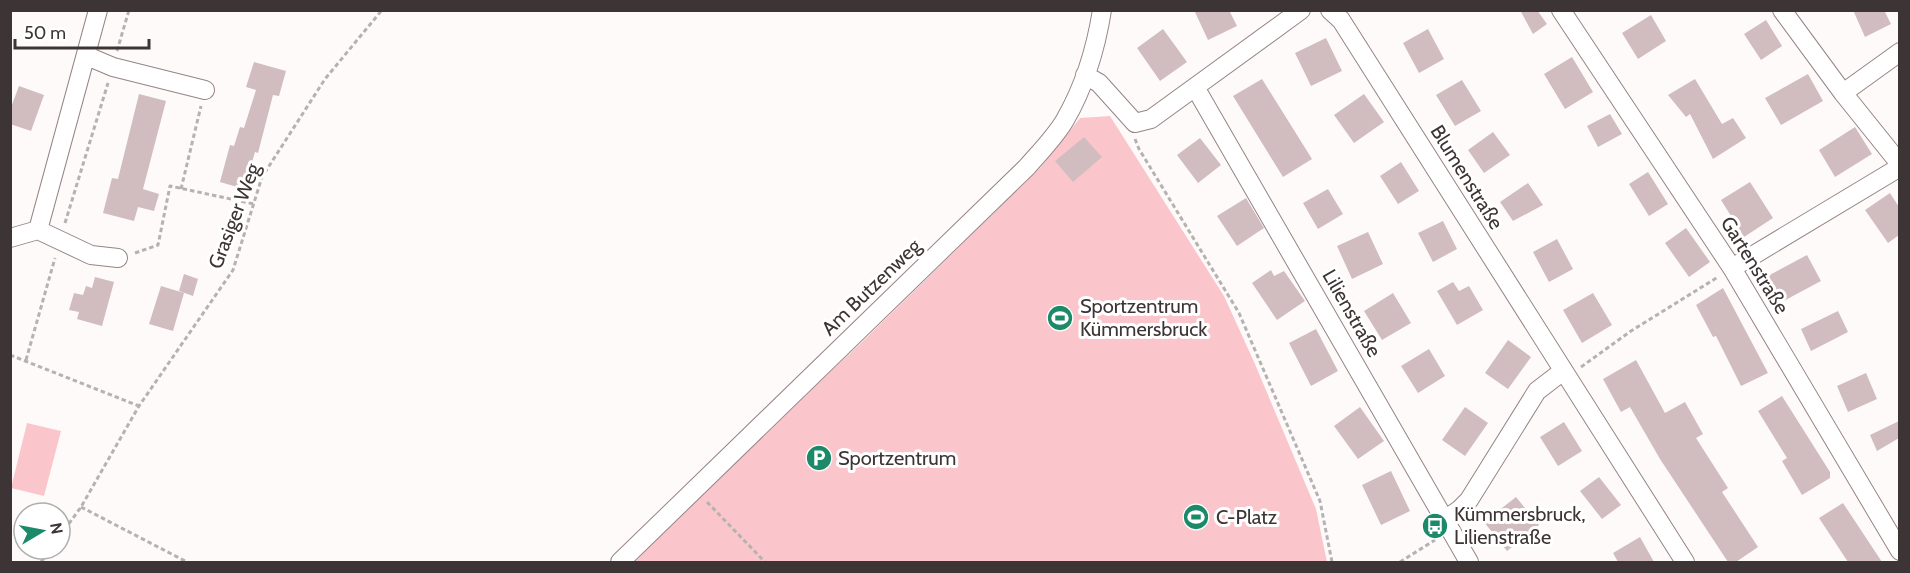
<svg xmlns="http://www.w3.org/2000/svg" width="1910" height="573" font-family="Cabin,sans-serif">
<rect width="100%" height="100%" fill="#fefafa"/>
<path fill="#fac6cc" d="M 1110,116 L 1224,296 L 1255,364 L 1316,509 L 1327,562 L 635,562 L 688,505 L 863,341 L 1041,167 L 1080,118 Z
M 27,423 L 61,431 L 44,496 L 11,488 Z"/>
<path fill="#d1bdbf" d="M 1194,10 L 1229,10 L 1237,26 L 1208,40 Z
M 1520,10 L 1537,10 L 1547,24 L 1533,34 Z
M 1853,10 L 1884,10 L 1891,24 L 1865,37 Z
M 1651,15 L 1666,41 L 1638,59 L 1622,33 Z
M 1766,20 L 1782,46 L 1761,60 L 1744,34 Z
M 1163,29 L 1187,62 L 1160,81 L 1137,48 Z
M 1428,29 L 1444,59 L 1419,73 L 1403,43 Z
M 1326,38 L 1342,71 L 1311,86 L 1295,53 Z
M 1572,57 L 1593,92 L 1565,109 L 1544,74 Z
M 254,62 L 286,71 L 279,96 L 273,95 L 258,153 L 255,152 L 244,189 L 220,182 L 230,145 L 234,146 L 240,127 L 244,128 L 256,90 L 246,87 Z
M 1808,74 L 1823,101 L 1781,125 L 1765,98 Z
M 1262,79 L 1312,159 L 1283,177 L 1233,96 Z
M 1695,79 L 1722,124 L 1733,118 L 1746,138 L 1713,159 L 1690,114 L 1686,117 L 1668,95 Z
M 1462,80 L 1481,111 L 1455,126 L 1436,95 Z
M 19,86 L 44,95 L 31,131 L 10,124 L 10,110 Z
M 139,94 L 166,101 L 143,189 L 159,194 L 154,211 L 138,207 L 134,221 L 103,213 L 112,178 L 118,179 Z
M 1364,94 L 1384,122 L 1354,143 L 1334,115 Z
M 1610,114 L 1622,134 L 1598,147 L 1587,126 Z
M 1855,127 L 1872,154 L 1835,177 L 1819,150 Z
M 1493,132 L 1510,155 L 1484,173 L 1468,150 Z
M 1084,137 L 1102,157 L 1073,182 L 1055,161 Z
M 1200,138 L 1221,165 L 1198,183 L 1177,155 Z
M 1401,162 L 1419,191 L 1398,204 L 1380,176 Z
M 1648,172 L 1668,204 L 1649,216 L 1629,184 Z
M 1750,182 L 1773,218 L 1744,237 L 1721,200 Z
M 1528,183 L 1543,205 L 1513,221 L 1500,202 Z
M 1328,189 L 1343,214 L 1318,229 L 1303,203 Z
M 1890,193 L 1899,207 L 1899,235 L 1888,243 L 1865,210 Z
M 1246,198 L 1264,228 L 1237,246 L 1217,216 Z
M 1443,221 L 1457,249 L 1433,262 L 1418,233 Z
M 1686,228 L 1710,262 L 1689,277 L 1665,243 Z
M 1368,232 L 1383,264 L 1352,279 L 1337,246 Z
M 1557,239 L 1573,269 L 1549,282 L 1533,252 Z
M 1807,255 L 1821,281 L 1778,304 L 1764,278 Z
M 1271,270 L 1274,276 L 1284,271 L 1305,301 L 1277,320 L 1252,283 Z
M 184,274 L 198,279 L 193,296 L 179,291 Z
M 95,277 L 114,282 L 102,326 L 77,319 L 79,312 L 69,310 L 74,293 L 83,295 L 86,286 L 92,288 Z
M 1453,282 L 1459,291 L 1469,286 L 1483,310 L 1457,325 L 1437,291 Z
M 161,286 L 184,293 L 173,331 L 149,324 Z
M 1723,288 L 1768,373 L 1741,386 L 1716,336 L 1713,337 L 1696,305 Z
M 1393,293 L 1411,323 L 1382,340 L 1364,311 Z
M 1593,293 L 1612,325 L 1582,343 L 1563,310 Z
M 1838,311 L 1848,332 L 1811,351 L 1801,329 Z
M 1316,329 L 1338,371 L 1311,386 L 1289,343 Z
M 1508,340 L 1531,357 L 1508,389 L 1485,373 Z
M 1429,349 L 1445,376 L 1418,393 L 1401,366 Z
M 1636,360 L 1665,413 L 1685,402 L 1703,434 L 1696,438 L 1728,488 L 1722,492 L 1758,547 L 1736,562 L 1728,562 L 1660,459 L 1630,407 L 1621,412 L 1603,379 Z
M 1866,373 L 1877,399 L 1848,412 L 1837,386 Z
M 1782,396 L 1830,472 L 1830,478 L 1802,495 L 1782,461 L 1787,458 L 1758,411 Z
M 1360,407 L 1384,441 L 1358,459 L 1334,426 Z
M 1465,407 L 1488,423 L 1465,456 L 1442,440 Z
M 1899,421 L 1899,438 L 1877,451 L 1870,435 Z
M 1564,422 L 1582,451 L 1558,466 L 1540,437 Z
M 1391,471 L 1410,511 L 1381,525 L 1362,485 Z
M 1599,477 L 1621,505 L 1602,519 L 1580,491 Z
M 1516,497 L 1539,525 L 1507,551 L 1484,522 Z
M 1843,503 L 1882,562 L 1848,562 L 1819,518 Z
M 1640,537 L 1654,562 L 1618,562 L 1613,553 Z"/>
<g fill="none" stroke-linecap="round" stroke-linejoin="round">
<g stroke="#968486" stroke-width="20">
<path id="minor" d="M 1330,10 L 1341,20 L 1685,562
M 1561,10 L 1732,268 L 1900,551
M 1782,10 L 1843,93 L 1900,164
M 87,56 L 113,67 L 205,90
M 1085,75 L 1099,83 L 1135,123 L 1151,119 L 1301,10
M 1195,87 L 1469,562
M 1843,93 L 1900,52
M 38,230 L 98,10
M 10,238 L 38,230 L 91,255 L 118,258
M 1732,268 L 1900,167
M 1443,521 L 1459,510 L 1469,500 L 1537,391 L 1563,371
M 620,562 L 1027,167 C 1040,152 1055,137 1065,120 C 1084,87 1096,48 1102,10"/>
</g>
<path stroke="#b7b2b2" stroke-width="3" stroke-dasharray="4.5 3" stroke-linecap="butt" d="M 117,51 L 129,10
M 1135,139 L 1139,149 L 1239,313 L 1320,501 L 1332,562
M 181,189 L 201,106
M 65,223 L 108,83
M 135,253 L 158,245 L 170,186 L 254,204
M 10,355 L 139,406
M 26,360 L 55,258
M 1581,367 L 1631,331 L 1718,277
M 707,502 L 765,562
M 81,507 L 187,562
M 60,536 L 81,507 L 139,406 L 233,270 L 262,177 L 325,79 L 382,10
M 41,562 L 51,549
M 1400,562 L 1435,540"/>
<use href="#minor" stroke="#fff" stroke-width="18"/>
</g>
<defs>
<g id="stadium-disc" transform="scale(1.35)"><circle r="9.5" fill="#1c8a69" stroke="#fff"/><path d="M0-5a6.5 5 0 1 0 0 10a6.5 5 0 1 0 0-10ZM-3.5-1.8h7v3.6h-7Z" fill="#fff"/></g>
<g id="parking-disc" transform="scale(1.35)"><circle r="9.5" fill="#1c8a69" stroke="#fff"/><path d="M-3.5-5.5H1a3.5 3.5 0 0 1 0 7H-1V5.5H-3.5ZM-1-3.4V-.6H.8a1.4 1.4 0 0 0 0-2.8Z" fill="#fff"/></g>
<g id="bus-disc" transform="scale(1.35)"><circle r="9.5" fill="#1c8a69" stroke="#fff"/><path d="M-5-6H5V4H4V6H2V4H-2V6H-4V4H-5ZM-3.5-4V0h7V-4ZM-3.5 1.2v1.5H-2V1.2ZM2 1.2v1.5H3.5V1.2Z" fill="#fff"/></g>
</defs>
<g fill-rule="evenodd">
<use href="#stadium-disc" x="1060" y="318"/>
<use href="#parking-disc" x="819" y="458"/>
<use href="#stadium-disc" x="1196" y="517"/>
<use href="#bus-disc" x="1435" y="526"/>
</g>
<g text-anchor="middle" dominant-baseline="central" stroke-width="6" stroke-linejoin="round" paint-order="stroke">
<g font-size="20" fill="#3c3435" stroke="#fff">
<text transform="translate(1467 177) rotate(58)">Blumenstraße</text>
<text transform="translate(234 216) rotate(-69)">Grasiger Weg</text>
<text transform="translate(1755 265) rotate(58)">Gartenstraße</text>
<text transform="translate(871 287) rotate(-44)">Am Butzenweg</text>
<text transform="translate(1352 313) rotate(60)">Lilienstraße</text>
</g>
<g font-size="20" fill="#3c3435" stroke="#fff" text-anchor="start">
<text x="1080" y="306">Sportzentrum<tspan x="1080" dy="23">Kümmersbruck</tspan></text>
<text x="838" y="458">Sportzentrum</text>
<text x="1454" y="514">Kümmersbruck,<tspan x="1454" dy="23">Lilienstraße</tspan></text>
<text x="1216" y="517">C-Platz</text>
</g>
</g>
<rect width="1910" height="573" fill="none" stroke="#3c3435" stroke-width="24"/>
<g transform="translate(42 531) rotate(80)"><circle r="28" fill="#ffffff" stroke="#b1aeae" stroke-width="1.5"/>
<path d="M0-4.5L10 22L0 15L-10 22Z" fill="#1c8a69"/>
<text y="-9" font-size="16" font-weight="bold" text-anchor="middle" fill="#3c3435">N</text>
</g>
<path d="M15 39v9h134v-9" fill="none" stroke="#3c3435" stroke-width="3"/>
<text x="24" y="39" font-size="18" fill="#3c3435" stroke="#ffffff" stroke-width="4.5" paint-order="stroke">50 m</text>
</svg>
